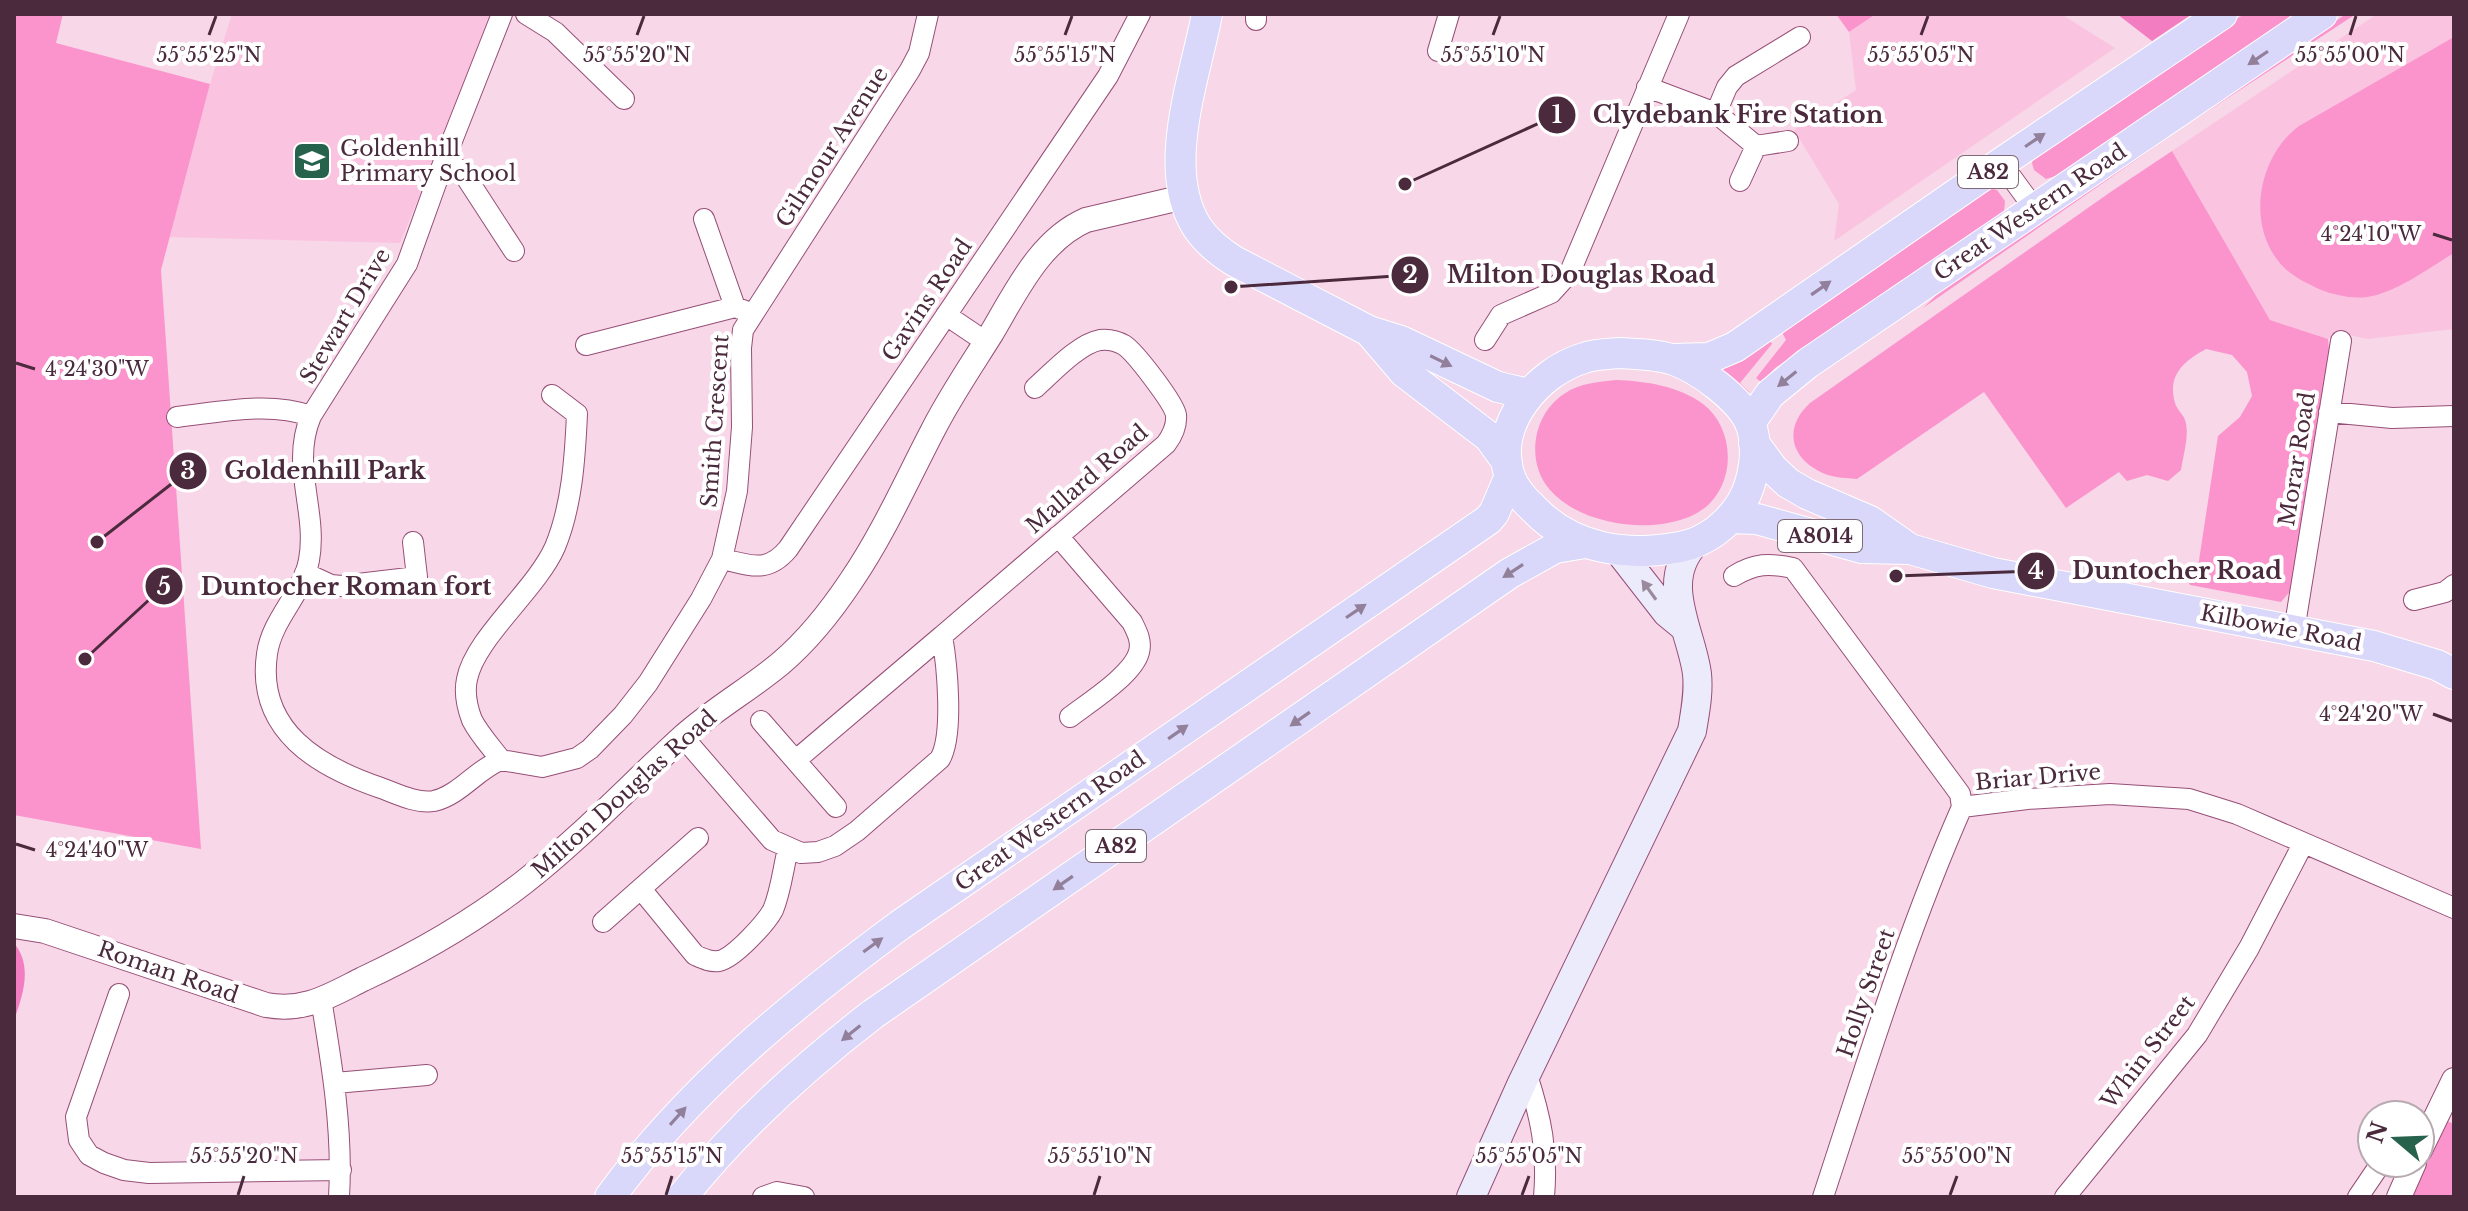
<svg xmlns="http://www.w3.org/2000/svg" width="2468" height="1211" font-family="'Libre Baskerville',serif">
<rect width="100%" height="100%" fill="#f8d7e8"/>
<path fill="#fac4e0" d="M 232,14 L 494,14 L 400,243 L 169,237 L 210,84 Z
M 1876,14 L 2061,14 L 2115,48 L 1834,241 L 1839,204 L 1794,130 L 1856,90 L 1849,32 Z
M 2377,14 L 2454,14 L 2454,329 L 2368,339 L 2339,333 L 2328,339 L 2270,320 L 2172,151 Z"/>
<path fill="#fb94cd" d="M 14,14 L 63,14 L 56,43 L 210,84 L 161,270 L 201,849 L 14,815 Z
M 1836,14 L 1876,14 L 1849,32 Z
M 2244,14 L 2298,14 L 2062,174 L 2046,179 L 2034,170 L 2032,163 L 2035,156 L 2049,145 Z
M 2346,14 L 2356,14 L 2185,126 L 1923,308 L 1952,280 Z
M 2454,37 L 2454,253 C 2427,269 2398,292 2367,297 C 2352,299 2333,295 2319,289 C 2305,282 2289,275 2279,262 C 2246,222 2259,156 2299,126 Z
M 2172,151 L 2270,320 L 2328,339 L 2330,361 L 2293,588 L 2281,602 L 2190,585 L 2187,579 L 2198,567 L 2218,436 L 2240,417 L 2252,396 L 2247,372 L 2232,355 L 2206,349 C 2184,361 2167,375 2175,403 C 2177,410 2183,414 2185,420 C 2190,434 2183,456 2181,470 L 2168,481 L 2147,475 L 2127,481 L 2119,472 L 2066,508 L 1984,392 L 1857,479 C 1847,478 1835,478 1825,474 C 1791,460 1782,429 1810,403 L 2112,191 Z
M 1992,189 L 1997,190 L 2005,201 L 2004,212 L 1775,368 L 1761,382 L 1756,378 L 1786,340 L 1782,332 L 1985,190 Z
M 1769,339 L 1772,344 L 1740,383 L 1749,392 L 1743,402 L 1713,371 Z
M 1616,380 C 1645,381 1679,386 1703,404 C 1738,431 1736,491 1697,513 C 1687,519 1674,522 1662,524 C 1626,529 1575,519 1550,490 C 1525,462 1533,414 1564,394 C 1579,383 1598,382 1616,380 Z
M 2435,1116 L 2454,1124 L 2454,1197 L 2399,1197 Z"/>
<path fill="#f27ec1" d="M 2117,14 L 2192,14 L 2152,41 Z
M 14,943 C 33,966 23,995 14,1020 Z"/>
<g fill="none" stroke-linecap="round" stroke-linejoin="round">
<g stroke="#964f77" stroke-width="22">
<path id="minor" d="M 526,14 L 555,32 L 624,99
M 1256,20 L 1256,14
M 1438,51 L 1449,14
M 1647,87 L 1716,113 L 1756,146 L 1740,181
M 1716,113 L 1727,87 L 1736,76 L 1800,37
M 1756,146 L 1788,141
M 444,161 L 462,171 L 514,251
M 2001,163 L 2034,208
M 704,219 L 735,307
M 946,315 L 986,342
M 1485,340 L 1501,315 L 1551,293 L 1570,272 L 1679,14
M 586,345 L 735,307 L 753,314
M 2329,412 L 2392,418 L 2454,416
M 177,417 C 221,412 269,401 311,416
M 1058,536 L 1132,622 C 1137,632 1142,641 1139,652 C 1133,675 1088,703 1070,717
M 722,559 C 750,565 767,574 788,549 L 1108,76 L 1140,14
M 305,573 L 331,585 L 341,586 L 417,577 L 413,542
M 1734,576 C 1755,563 1769,563 1793,568 L 1952,783 L 1960,794 L 1962,807 L 2027,799 L 2110,794 L 2189,799 L 2237,814 L 2454,908
M 2414,600 L 2445,592 L 2454,585
M 2294,631 L 2341,341
M 761,721 L 836,807
M 683,737 L 772,840 L 801,853 L 818,852 L 835,846 L 857,831 L 940,759 C 954,735 947,664 942,636 L 1166,444 C 1172,436 1177,426 1176,415 C 1174,403 1135,352 1124,345 C 1117,341 1108,339 1100,340 C 1078,344 1051,374 1035,388
M 501,760 C 477,769 460,795 434,801 C 417,804 397,794 381,788 C 319,767 256,731 267,654 C 272,618 303,594 309,560 C 318,511 290,466 311,416 L 407,264 L 444,161 L 502,14
M 501,760 L 542,767 L 577,758 L 590,749 L 623,715 L 648,683 L 701,599 L 722,559 L 737,491 L 742,427 L 741,348 L 743,330 L 910,70 L 919,53 L 928,14
M 501,760 C 492,748 479,734 472,720 C 467,707 464,693 467,679 C 475,638 536,590 555,547 C 572,506 575,458 577,414 L 552,395
M 796,760 L 942,636
M 641,889 L 695,955 C 704,959 710,962 719,961 C 734,958 766,923 773,910 C 781,891 783,869 788,849
M 603,922 L 698,838
M 119,994 L 76,1117 L 79,1140 L 89,1155 L 104,1163 L 124,1170 L 149,1173 L 341,1170
M 321,999 C 332,1065 343,1131 339,1197
M 1527,1075 C 1541,1118 1548,1151 1544,1197
M 335,1083 L 427,1075
M 763,1197 L 777,1192 L 804,1197
M 1823,1197 C 1866,1066 1906,934 1962,807
M 2065,1197 L 2197,1035 L 2249,948 L 2303,844
M 2358,1197 L 2381,1163"/>
</g>
<g stroke="#964f77" stroke-width="26">
<path id="tertiary" d="M 14,926 L 45,931 L 266,1005 C 305,1012 329,996 363,979 C 419,953 474,921 523,883 C 581,838 630,785 684,736 C 714,709 750,689 781,663 C 808,640 831,611 851,581 C 883,534 906,482 932,432 C 949,398 971,366 991,334 C 1016,292 1040,240 1086,220 L 1184,197
M 2420,1150 L 2454,1080
M 2399,1197 L 2414,1163"/>
</g>
<g stroke="#964f77" stroke-width="30">
<path id="secondary" d="M 1618,550 L 1667,613 L 1684,627
M 1471,1197 L 1522,1083 L 1692,731 C 1695,712 1699,694 1697,674 C 1692,632 1658,582 1695,543"/>
</g>
<g stroke="#fff" stroke-width="32">
<path id="primary" d="M 1207,14 C 1195,78 1160,169 1197,227 C 1206,241 1220,252 1234,261 L 1369,331 L 1401,341 L 1498,387 L 1529,394
M 1369,331 L 1404,372 L 1489,437 L 1507,462
M 1620,353 C 1637,354 1657,354 1674,360 C 1699,369 1741,399 1751,425 C 1759,449 1754,481 1742,502 C 1728,525 1706,542 1680,547 C 1627,557 1572,549 1534,509 C 1524,500 1513,487 1509,474 C 1494,424 1537,372 1584,358 C 1595,354 1608,354 1620,353 Z
M 1673,359 L 1709,358 L 1735,347 L 2001,163 L 2222,14
M 1750,423 L 1770,394 L 1808,363 L 2322,14
M 1754,443 L 1773,469 L 1788,483 L 1807,494 L 1870,521 L 1910,549
M 1730,518 L 1757,519 L 1862,548 L 1910,549 L 1993,573 L 2374,646 L 2437,665 L 2454,674
M 610,1197 C 689,1089 793,1004 900,925 L 1488,520 L 1494,513 L 1510,476
M 682,1197 C 736,1129 804,1067 873,1014 L 1510,573 L 1555,548 L 1585,543"/>
</g>
<use href="#minor" stroke="#fff" stroke-width="20"/>
<use href="#tertiary" stroke="#fff" stroke-width="24"/>
<use href="#secondary" stroke="#ecebfc" stroke-width="28"/>
<use href="#primary" stroke="#d9d7fa" stroke-width="30"/>
</g>
<defs><path id="oneway-solid" d="M-6-.8H1V-3.2L6.5 0L1 3.2V.8H-6Z" transform="scale(2)"/></defs>
<g fill="#92809b">
<use href="#oneway-solid" transform="translate(2258 58) rotate(146)"/>
<use href="#oneway-solid" transform="translate(2035 140) rotate(-34)"/>
<use href="#oneway-solid" transform="translate(1821 288) rotate(-35)"/>
<use href="#oneway-solid" transform="translate(1441 361) rotate(26)"/>
<use href="#oneway-solid" transform="translate(1787 379) rotate(141)"/>
<use href="#oneway-solid" transform="translate(1513 571) rotate(147)"/>
<use href="#oneway-solid" transform="translate(1356 611) rotate(-34)"/>
<use href="#oneway-solid" transform="translate(1300 719) rotate(145)"/>
<use href="#oneway-solid" transform="translate(1178 732) rotate(-35)"/>
<use href="#oneway-solid" transform="translate(1063 883) rotate(145)"/>
<use href="#oneway-solid" transform="translate(873 945) rotate(-36)"/>
<use href="#oneway-solid" transform="translate(851 1033) rotate(141)"/>
<use href="#oneway-solid" transform="translate(678 1116) rotate(-48)"/>
</g>
<use fill="#9b8a9c" href="#oneway-solid" transform="translate(1649 590) rotate(-126)"/>
<path fill="none" stroke="#4a2a3c" stroke-width="3" d="M 209,35 L 216,16M 637,35 L 644,16M 1065,35 L 1072,16M 1493,35 L 1500,16M 1921,35 L 1928,16M 2350,35 L 2356,16M 2433,234 L 2452,240M 16,363 L 35,369M 2433,714 L 2452,721M 16,844 L 35,850M 238,1195 L 244,1176M 666,1195 L 672,1176M 1094,1195 L 1100,1176M 1522,1195 L 1529,1176M 1950,1195 L 1957,1176"/>
<defs>
<g id="school-square" transform="scale(2)"><rect x="-9" y="-9" width="18" height="18" rx="4" fill="#27624d" stroke="#fff"/><path d="M0-5L7-2L0 1L-7-2ZM-4 1L0 2.5L4 1V4Q0 6-4 4Z" fill="#fff"/></g>
</defs>
<g fill-rule="evenodd">
<use href="#school-square" x="312" y="161"/>
</g>
<g text-anchor="middle" dominant-baseline="central" stroke-width="8" stroke-linejoin="round" paint-order="stroke">
<g fill="#fff" stroke="#806a76" stroke-width="2">
<rect x="1958" y="156" width="60" height="32" rx="6"/>
<rect x="1778" y="520" width="84" height="32" rx="6"/>
<rect x="1086" y="830" width="60" height="32" rx="6"/>
</g>
<g font-size="20" font-weight="bold" fill="#4a2a3c">
<text x="1988" y="172">A82</text>
<text x="1820" y="536">A8014</text>
<text x="1116" y="846">A82</text>
</g>
<g font-size="22" fill="#4a2a3c" stroke="#fff">
<text transform="translate(832 147) rotate(-57)">Gilmour Avenue</text>
<text transform="translate(2030 212) rotate(-34)">Great Western Road</text>
<text transform="translate(927 300) rotate(-56)">Gavins Road</text>
<text transform="translate(345 316) rotate(-59)">Stewart Drive</text>
<text transform="translate(715 421) rotate(-86)">Smith Crescent</text>
<text transform="translate(2297 459) rotate(-81)">Morar Road</text>
<text transform="translate(1087 479) rotate(-41)">Mallard Road</text>
<text transform="translate(2281 628) rotate(11)">Kilbowie Road</text>
<text transform="translate(2038 777) rotate(-5)">Briar Drive</text>
<text transform="translate(624 794) rotate(-42)">Milton Douglas Road</text>
<text transform="translate(1050 821) rotate(-35)">Great Western Road</text>
<text transform="translate(168 972) rotate(19)">Roman Road</text>
<text transform="translate(1866 993) rotate(-71)">Holly Street</text>
<text transform="translate(2148 1052) rotate(-52)">Whin Street</text>
</g>
<g font-size="22" fill="#4a2a3c" stroke="#fff" text-anchor="start">
<text x="340" y="148">Goldenhill<tspan x="340" dy="25">Primary School</tspan></text>
</g>
</g>
<g font-size="20" text-anchor="middle" fill="#4a2a3c" stroke="#fff" stroke-width="8" stroke-linejoin="round" paint-order="stroke">
<text x="209" y="62">55°55'25"N</text>
<text x="637" y="62">55°55'20"N</text>
<text x="1065" y="62">55°55'15"N</text>
<text x="1493" y="62">55°55'10"N</text>
<text x="1921" y="62">55°55'05"N</text>
<text x="2350" y="62">55°55'00"N</text>
<text x="2371" y="241">4°24'10"W</text>
<text x="97" y="376">4°24'30"W</text>
<text x="2371" y="721">4°24'20"W</text>
<text x="97" y="857">4°24'40"W</text>
<text x="244" y="1163">55°55'20"N</text>
<text x="672" y="1163">55°55'15"N</text>
<text x="1100" y="1163">55°55'10"N</text>
<text x="1529" y="1163">55°55'05"N</text>
<text x="1957" y="1163">55°55'00"N</text>
</g>
<path fill="none" stroke="#4a2a3c" stroke-width="3" d="M1405 184L1557 115M1231 287L1410 275M97 542L188 471M1896 576L2036 571M85 659L164 586"/>
<g fill="#4a2a3c" stroke="#fff" stroke-width="3">
<circle cx="1405" cy="184" r="8"/>
<circle cx="1231" cy="287" r="8"/>
<circle cx="97" cy="542" r="8"/>
<circle cx="1896" cy="576" r="8"/>
<circle cx="85" cy="659" r="8"/>
<circle cx="1557" cy="115" r="20"/>
<circle cx="1410" cy="275" r="20"/>
<circle cx="188" cy="471" r="20"/>
<circle cx="2036" cy="571" r="20"/>
<circle cx="164" cy="586" r="20"/>
</g>
<g font-size="24" text-anchor="middle" font-weight="bold" fill="#fff">
<text x="1557" y="123">1</text>
<text x="1410" y="283">2</text>
<text x="188" y="479">3</text>
<text x="2036" y="579">4</text>
<text x="164" y="595">5</text>
</g>
<g font-size="24" text-anchor="middle" font-weight="bold" fill="#4a2a3c" stroke="#fff" stroke-width="8" stroke-linejoin="round" paint-order="stroke">
<text x="1738" y="123">Clydebank Fire Station</text>
<text x="1581" y="283">Milton Douglas Road</text>
<text x="325" y="479">Goldenhill Park</text>
<text x="2177" y="579">Duntocher Road</text>
<text x="346" y="595">Duntocher Roman fort</text>
</g>
<rect width="2468" height="1211" fill="none" stroke="#4a2a3c" stroke-width="32"/>
<g transform="translate(2396 1139) rotate(289)"><circle r="38" fill="#ffffff" stroke="#b7aab1" stroke-width="2"/>
<path d="M0-6L14 30L0 20L-14 30Z" fill="#27624d"/>
<text y="-12" font-size="22" font-weight="bold" text-anchor="middle" fill="#4a2a3c">N</text>
</g>
</svg>
